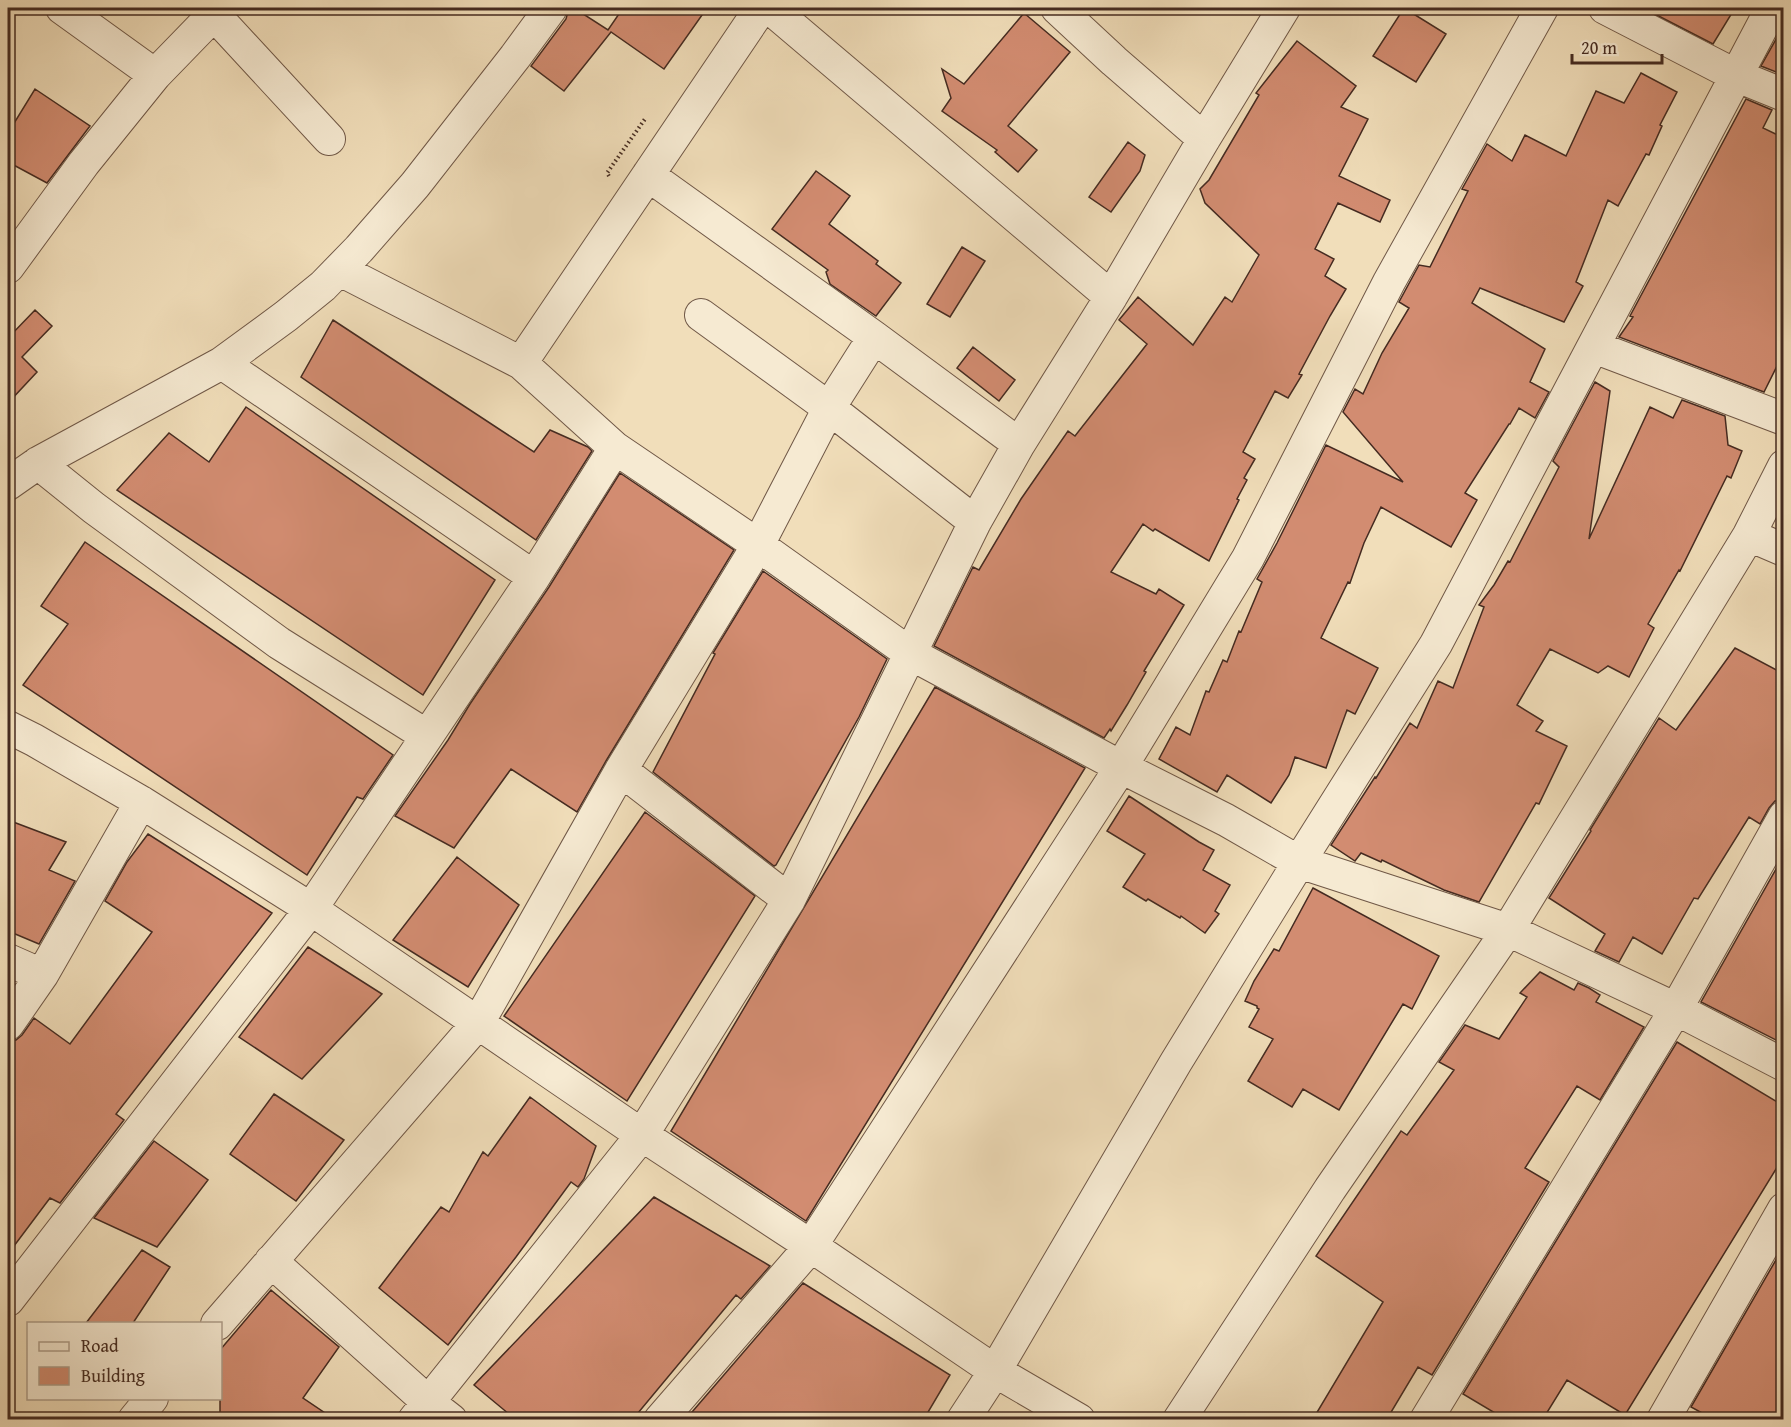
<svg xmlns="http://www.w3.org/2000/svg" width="1791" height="1427" font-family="'Gentium Book Plus',serif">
<rect width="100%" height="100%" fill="#f1deba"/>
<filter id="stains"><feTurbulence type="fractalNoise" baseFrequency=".00333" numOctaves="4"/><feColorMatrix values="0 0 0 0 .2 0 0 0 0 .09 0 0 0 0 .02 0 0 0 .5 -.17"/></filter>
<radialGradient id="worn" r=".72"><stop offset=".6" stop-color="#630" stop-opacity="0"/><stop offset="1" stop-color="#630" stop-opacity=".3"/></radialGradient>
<path fill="#d28c71" stroke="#452b21" stroke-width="1.5" d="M 569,8 L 574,8 L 608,30 L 623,8 L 707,8 L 664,69 L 611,32 L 564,91 L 531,66 L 566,19 Z
M 1404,8 L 1446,34 L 1416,82 L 1373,56 Z
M 1643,8 L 1735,8 L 1713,44 Z
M 1024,13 L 1070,52 L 1008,126 L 1037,150 L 1018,172 L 995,152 L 997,150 L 942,111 L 951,98 L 942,69 L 964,84 Z
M 1784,25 L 1784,75 L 1761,66 Z
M 1297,41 L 1356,86 L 1341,107 L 1368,119 L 1339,176 L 1390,200 L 1380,222 L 1338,203 L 1315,249 L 1334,259 L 1325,276 L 1346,289 L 1330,316 L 1299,374 L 1302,375 L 1288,398 L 1275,391 L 1243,452 L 1255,459 L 1244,478 L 1247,480 L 1237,499 L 1239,500 L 1209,561 L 1155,529 L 1153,531 L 1143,524 L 1111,572 L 1156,594 L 1159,589 L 1184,605 L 1144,671 L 1146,672 L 1127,705 L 1111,731 L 1110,729 L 1104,738 L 934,646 L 973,567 L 979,570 L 1021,499 L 1068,431 L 1075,436 L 1147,344 L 1119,320 L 1138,297 L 1193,345 L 1225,297 L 1232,302 L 1259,255 L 1205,203 L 1200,189 L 1209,180 L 1259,95 L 1256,93 Z
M 1641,73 L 1677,92 L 1660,125 L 1662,126 L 1649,155 L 1646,154 L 1618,206 L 1608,200 L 1576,282 L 1583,286 L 1564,322 L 1480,288 L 1472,303 L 1545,349 L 1530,382 L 1549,392 L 1535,418 L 1519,408 L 1510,424 L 1509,424 L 1465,493 L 1477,500 L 1451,547 L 1381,507 L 1364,543 L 1350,583 L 1348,582 L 1321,638 L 1378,668 L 1355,714 L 1347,710 L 1326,768 L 1295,757 L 1289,775 L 1271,803 L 1227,775 L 1217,792 L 1159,759 L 1176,727 L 1190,735 L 1206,691 L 1209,692 L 1223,660 L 1227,662 L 1239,631 L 1241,632 L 1262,582 L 1257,579 L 1277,543 L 1326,445 L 1403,482 L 1343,412 L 1355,389 L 1363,394 L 1382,353 L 1409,308 L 1399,302 L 1419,265 L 1430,267 L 1468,191 L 1462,189 L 1487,144 L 1512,161 L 1525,135 L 1566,156 L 1596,91 L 1624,103 Z
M 35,89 L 90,126 L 47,183 L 8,162 L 8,133 Z
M 1746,99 L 1772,110 L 1763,128 L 1784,138 L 1784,352 L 1764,392 L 1619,337 L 1633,317 L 1630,316 Z
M 1128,142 L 1145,155 L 1140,171 L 1111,212 L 1089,197 Z
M 816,171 L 850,196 L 829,224 L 878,261 L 876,264 L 901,283 L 876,316 L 830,284 L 826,272 L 828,270 L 772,229 Z
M 962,247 L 985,261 L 950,317 L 927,304 Z
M 35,310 L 52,326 L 22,357 L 37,372 L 8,403 L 8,338 Z
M 333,320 L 534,452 L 550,430 L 588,447 L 592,451 L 536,540 L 301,377 Z
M 973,347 L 1015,380 L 999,401 L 957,368 Z
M 1595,382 L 1610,391 L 1589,539 L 1650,407 L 1673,418 L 1682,400 L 1725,416 L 1728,445 L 1742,451 L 1731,478 L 1727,476 L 1680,571 L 1679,570 L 1648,624 L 1654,628 L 1629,677 L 1608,666 L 1598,673 L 1550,649 L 1517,705 L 1543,721 L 1536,731 L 1567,746 L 1539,804 L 1536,803 L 1479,902 L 1444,890 L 1382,860 L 1381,862 L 1361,853 L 1355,861 L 1331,845 L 1375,777 L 1376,778 L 1410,723 L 1417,728 L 1438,681 L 1453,688 L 1484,607 L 1479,605 L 1494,585 L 1508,561 L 1510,562 L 1528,527 L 1559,467 L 1553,461 Z
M 246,407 L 495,580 L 423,695 L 117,490 L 169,433 L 209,462 Z
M 620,473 L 734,550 L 606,761 L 577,812 L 511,769 L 454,848 L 395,816 L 448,740 L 470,704 L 549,587 Z
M 85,542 L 393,755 L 363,799 L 357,797 L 307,875 L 23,685 L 68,624 L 41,606 Z
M 763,571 L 887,659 L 859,717 L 776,865 L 774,866 L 653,772 L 715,654 L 713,653 Z
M 1735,648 L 1784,674 L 1784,799 L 1775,801 L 1769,808 L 1760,824 L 1749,817 L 1698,899 L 1694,898 L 1662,954 L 1633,937 L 1619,962 L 1595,951 L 1605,934 L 1549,898 L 1591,831 L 1590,830 L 1659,718 L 1676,730 Z
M 935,687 L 1085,768 L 806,1221 L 671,1131 Z
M 1129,796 L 1199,842 L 1214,850 L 1203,870 L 1230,885 L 1215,911 L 1219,914 L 1205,933 L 1181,916 L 1180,918 L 1148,899 L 1146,901 L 1123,887 L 1145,854 L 1107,831 Z
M 645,812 L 755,896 L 627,1101 L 504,1016 Z
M 8,820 L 66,842 L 49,870 L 75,881 L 39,944 L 8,931 Z
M 148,834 L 272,913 L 116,1114 L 124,1120 L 60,1203 L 50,1198 L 8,1254 L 8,1042 L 16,1040 L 22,1035 L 34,1018 L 70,1044 L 152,932 L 105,901 L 127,862 Z
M 1784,855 L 1784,1044 L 1701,1002 Z
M 457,857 L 519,905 L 468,987 L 393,940 Z
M 1313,888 L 1439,956 L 1412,1009 L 1403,1004 L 1339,1110 L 1303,1089 L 1292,1107 L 1248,1081 L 1273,1039 L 1249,1027 L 1259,1009 L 1257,1008 L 1257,1006 L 1245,1001 L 1254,981 L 1274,949 L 1279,951 Z
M 308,947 L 382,994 L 302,1079 L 239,1037 Z
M 1540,972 L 1574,990 L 1578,983 L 1589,988 L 1600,995 L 1596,1002 L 1644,1027 L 1600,1100 L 1577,1086 L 1525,1168 L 1549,1182 L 1432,1375 L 1418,1367 L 1387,1419 L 1313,1419 L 1383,1302 L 1316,1256 L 1401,1131 L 1407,1135 L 1454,1070 L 1439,1062 L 1465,1025 L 1499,1039 L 1527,997 L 1520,993 Z
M 1677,1042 L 1784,1106 L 1784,1156 L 1625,1415 L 1567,1380 L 1543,1419 L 1505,1419 L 1463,1394 Z
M 274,1094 L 344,1140 L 296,1201 L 230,1154 Z
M 530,1097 L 596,1146 L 584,1179 L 578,1187 L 571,1182 L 516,1257 L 448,1345 L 379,1288 L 441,1207 L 449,1212 L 483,1152 L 488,1156 Z
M 154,1141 L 208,1180 L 157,1247 L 94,1218 Z
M 654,1197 L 770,1266 L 741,1299 L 736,1295 L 633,1419 L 515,1419 L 474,1385 Z
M 1784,1246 L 1784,1419 L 1713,1419 L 1691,1407 Z
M 142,1250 L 170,1267 L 133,1323 L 86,1323 Z
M 803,1283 L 950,1375 L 924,1419 L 686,1419 Z
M 271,1290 L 339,1347 L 303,1398 L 334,1419 L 220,1419 L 220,1350 Z"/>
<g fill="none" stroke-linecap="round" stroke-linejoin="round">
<g stroke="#705847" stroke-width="34">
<path id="minor" d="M 62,8 L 155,75
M 208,8 L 329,139
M 770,8 L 1111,297
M 1057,8 L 1114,61 L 1204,139
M 1605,8 L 1737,76 L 1784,95
M 648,175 L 874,337 L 1019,444
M 8,267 L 84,163 L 155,75 L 220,8
M 340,270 L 521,363 L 615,448 L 758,545 L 911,654 L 1121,767 L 1226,820 L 1299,862 L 1508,930 L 1676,1009 L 1784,1065
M 701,315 L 829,408 L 975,522
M 1594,347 L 1784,419
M 222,363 L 534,577
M 521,363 L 761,8
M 38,463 L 94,508 L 279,643 L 427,736
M 8,484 L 38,463 L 222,363 L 286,316 L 323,286 L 359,249 L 415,185 L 515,57 L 551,8
M 1749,535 L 1784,550
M 8,727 L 34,740 L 141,802 L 311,909 L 642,1135 L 811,1246 L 995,1371 L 1079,1420
M 621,770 L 789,900
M 8,960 L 42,975
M 8,1024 L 42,975 L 141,802
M 271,1261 L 428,1402 L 451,1420
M 8,1300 L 311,909 L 534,577 L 615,448
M 217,1324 L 478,1023 L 621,770 L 758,545 L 829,408 L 874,337
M 134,1420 L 152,1398
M 414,1420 L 642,1135 L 789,900 L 975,522 L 1019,444 L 1111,297 L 1204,139 L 1284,8
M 660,1420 L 811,1246 L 1121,767 L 1248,558 L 1389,282 L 1542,8
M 963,1420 L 995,1371 L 1176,1062 L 1299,862 L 1436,644 L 1772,8
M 1179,1420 L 1330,1189 L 1508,930 L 1749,535 L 1784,466
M 1426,1420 L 1676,1009 L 1784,817
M 1663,1420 L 1784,1209"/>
</g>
<path stroke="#452b21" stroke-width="4" stroke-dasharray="1.5 3" stroke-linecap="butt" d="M 609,176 L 607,173 L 645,119"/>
<use href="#minor" stroke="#f6ead2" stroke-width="32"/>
</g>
<rect width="1791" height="1427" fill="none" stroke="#f1deba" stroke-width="30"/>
<rect x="9" y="9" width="1773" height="1409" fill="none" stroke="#452b21" stroke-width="3"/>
<rect x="15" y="15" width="1761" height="1397" fill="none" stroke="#452b21" stroke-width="1.5"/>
<rect x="27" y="1322" width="195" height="78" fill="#f6ead2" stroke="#af9e8b" stroke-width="1.5"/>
<rect x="39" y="1342" width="30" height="9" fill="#f6ead2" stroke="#af9e8b" stroke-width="1.5"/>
<text x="81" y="1352" font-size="18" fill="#452b21">Road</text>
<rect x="39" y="1367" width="30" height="18" fill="#d28c71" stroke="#af9e8b" stroke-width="1.5"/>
<text x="81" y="1382" font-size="18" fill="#452b21">Building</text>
<path d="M1572 54v9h90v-9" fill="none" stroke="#452b21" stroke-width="3"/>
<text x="1581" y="54" font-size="18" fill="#452b21" stroke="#f6ead2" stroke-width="4.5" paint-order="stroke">20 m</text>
<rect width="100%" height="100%" filter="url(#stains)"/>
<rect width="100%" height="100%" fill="url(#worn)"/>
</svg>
